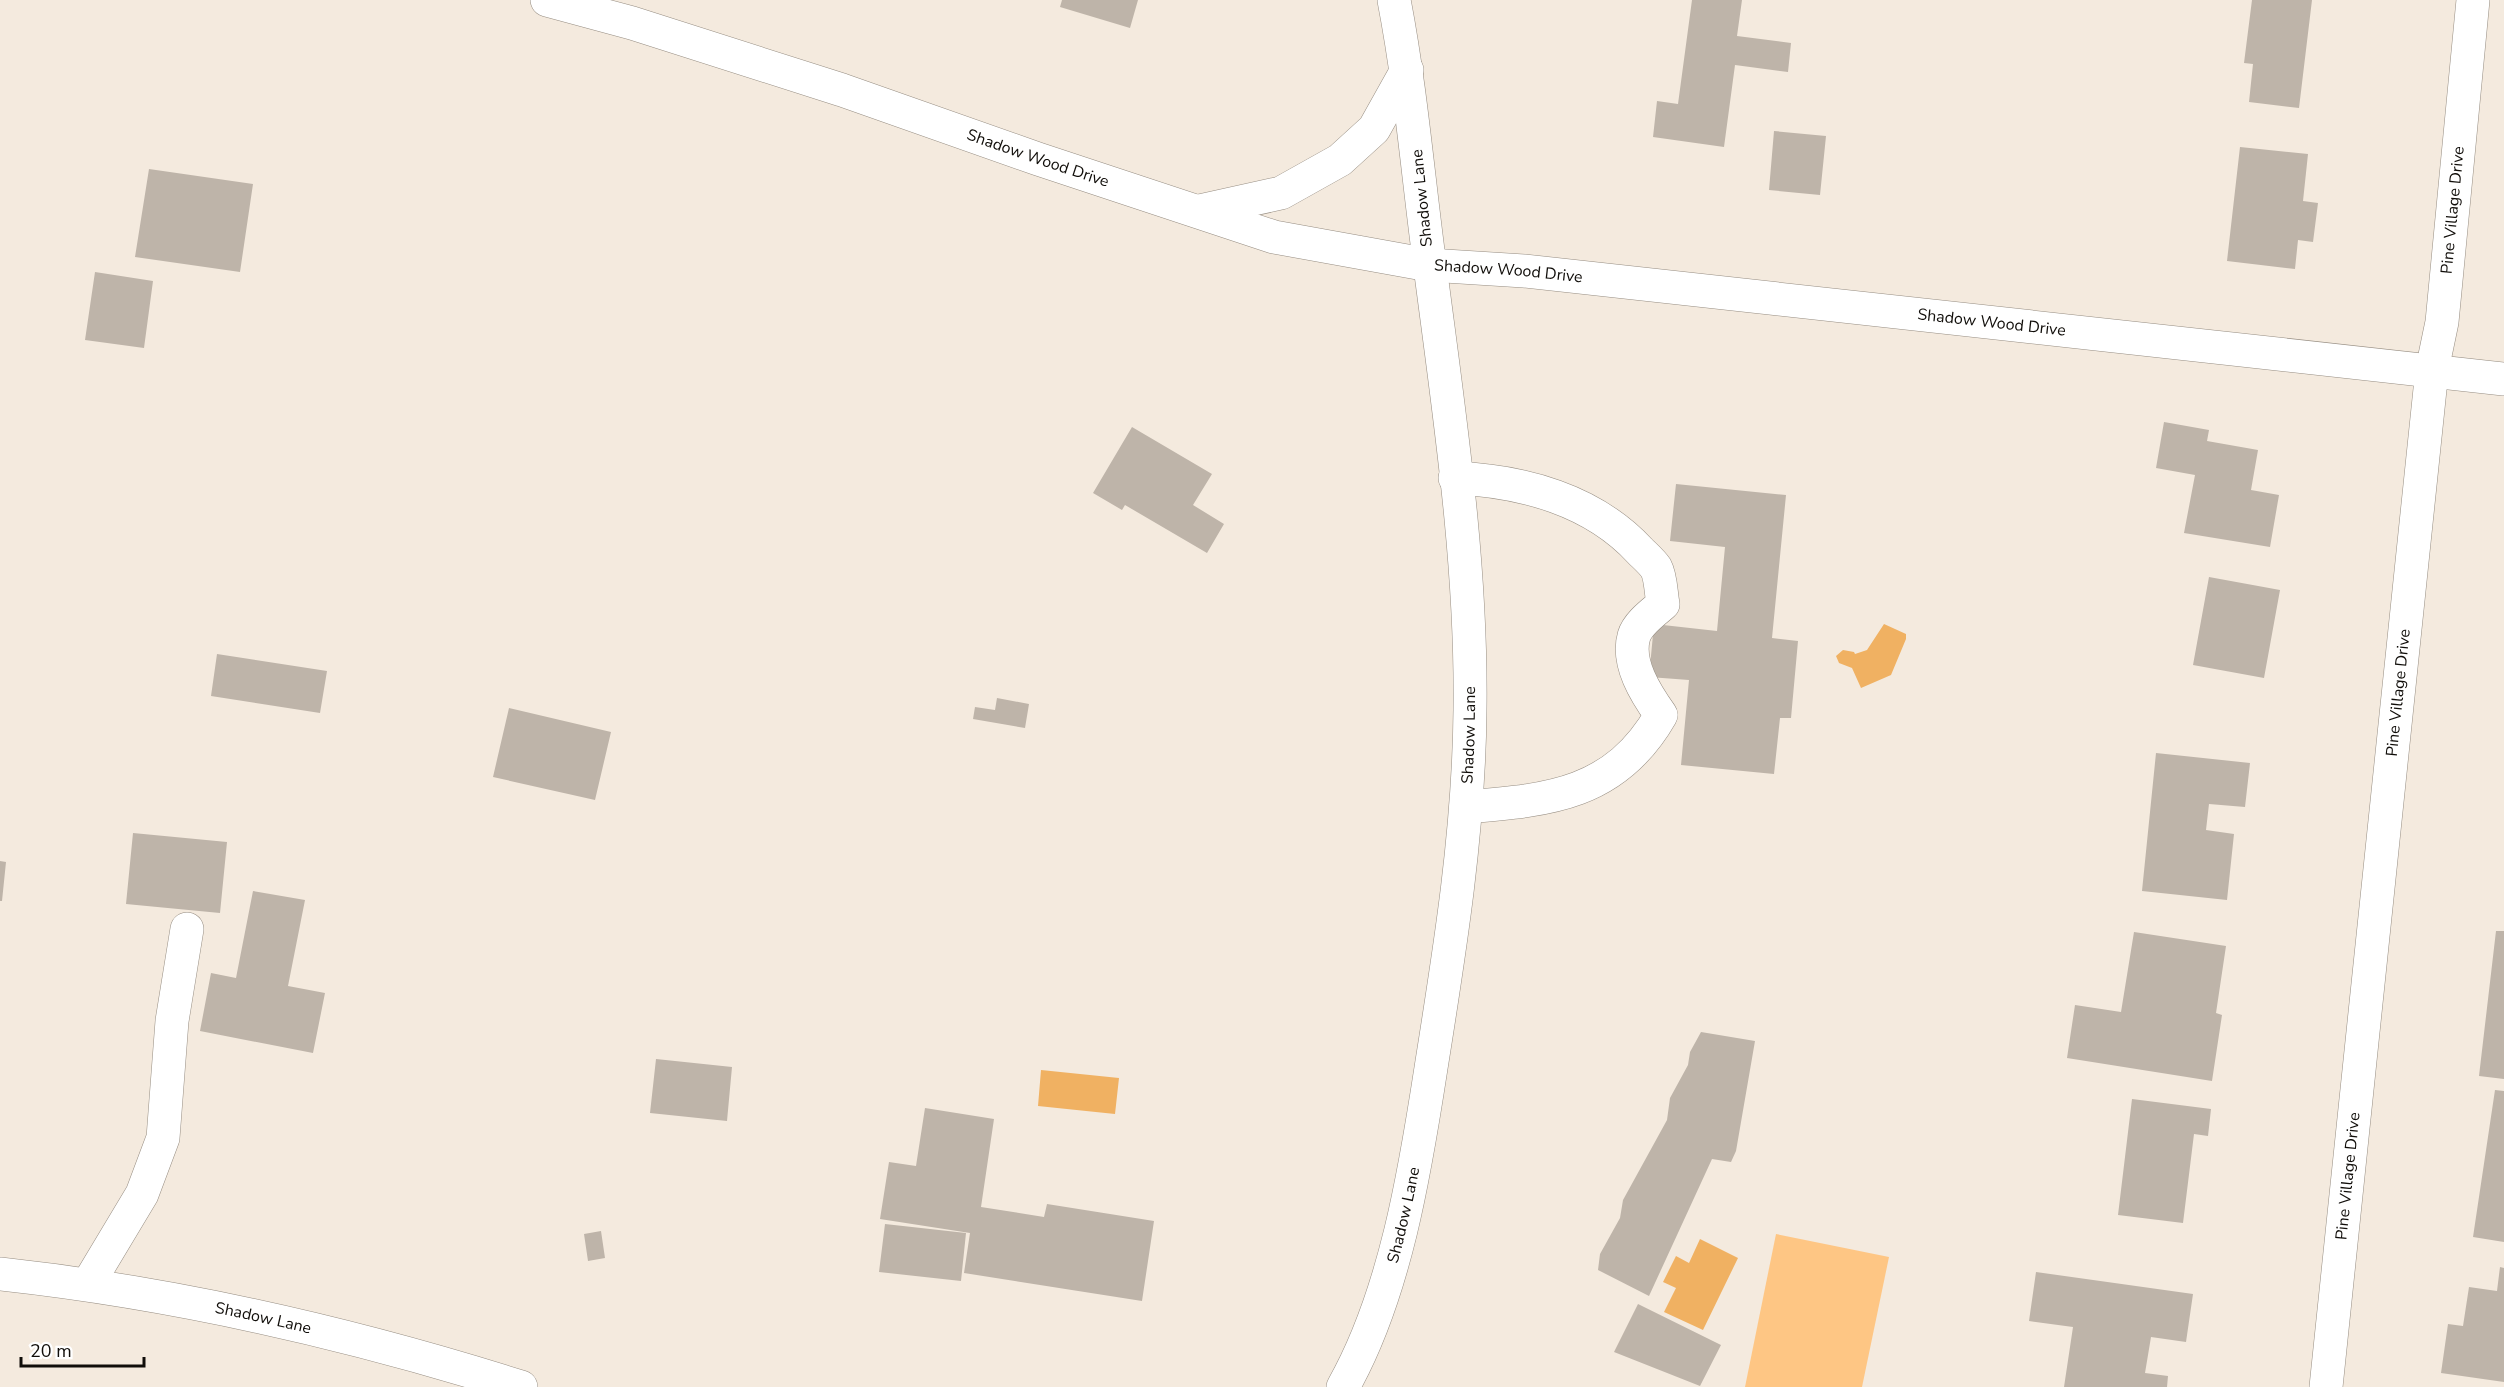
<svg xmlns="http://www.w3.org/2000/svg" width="2504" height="1387" font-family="'Nunito Sans',sans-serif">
<rect width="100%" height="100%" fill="#f4eade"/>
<path fill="#fec684" d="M 1776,1234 L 1889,1257 L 1862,1387 L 1745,1387 Z"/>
<path fill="#f0b162" d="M 1884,624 L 1906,634 L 1906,639 L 1891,675 L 1861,688 L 1852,668 L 1839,663 L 1836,656 L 1843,650 L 1854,652 L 1855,654 L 1867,650 Z
M 1041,1070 L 1119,1078 L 1115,1114 L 1038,1106 Z
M 1700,1239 L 1738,1258 L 1703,1330 L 1664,1312 L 1676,1288 L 1663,1282 L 1676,1256 L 1689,1263 Z"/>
<path fill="#beb4a9" d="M 1062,0 L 1138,0 L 1130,28 L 1060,7 Z
M 1692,0 L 1742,0 L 1737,36 L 1791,43 L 1788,72 L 1735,65 L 1724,147 L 1653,137 L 1657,101 L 1678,104 Z
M 2252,0 L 2312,0 L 2299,108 L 2249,102 L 2253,64 L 2244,63 Z
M 1774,131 L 1826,136 L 1820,195 L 1769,190 Z
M 2240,147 L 2308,154 L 2303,201 L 2318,203 L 2313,242 L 2298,240 L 2295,269 L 2227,261 Z
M 149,169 L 253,184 L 240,272 L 135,257 Z
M 95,272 L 153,281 L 144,348 L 85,340 Z
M 2164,422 L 2209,430 L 2207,441 L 2258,450 L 2251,490 L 2279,495 L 2270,547 L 2184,533 L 2195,475 L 2156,468 Z
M 1132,427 L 1212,474 L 1193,505 L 1224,524 L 1207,553 L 1125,505 L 1122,510 L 1093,493 Z
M 1676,484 L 1786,495 L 1772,638 L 1798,641 L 1791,718 L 1780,718 L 1774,774 L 1681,765 L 1689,680 L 1649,677 L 1654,624 L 1717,631 L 1725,547 L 1670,541 Z
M 2209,577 L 2280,590 L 2264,678 L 2193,665 Z
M 217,654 L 327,671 L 320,713 L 211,696 Z
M 997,698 L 1029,704 L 1025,728 L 973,719 L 975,707 L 995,710 Z
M 509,708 L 611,732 L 595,800 L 493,777 Z
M 2156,753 L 2250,763 L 2245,807 L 2209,804 L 2206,830 L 2234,834 L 2227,900 L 2142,891 Z
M 133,833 L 227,842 L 220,913 L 126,904 Z
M 0,861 L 6,862 L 2,901 L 0,901 Z
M 253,891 L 305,900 L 288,986 L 325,993 L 313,1053 L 200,1031 L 211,973 L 236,978 Z
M 2496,931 L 2504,931 L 2504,1079 L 2479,1076 Z
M 2134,932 L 2226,946 L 2216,1013 L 2222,1015 L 2212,1081 L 2067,1058 L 2075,1005 L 2121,1012 Z
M 1701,1032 L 1755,1041 L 1736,1151 L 1731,1162 L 1712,1159 L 1649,1296 L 1598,1270 L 1600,1254 L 1620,1218 L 1623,1200 L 1667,1120 L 1670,1098 L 1688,1065 L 1690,1052 Z
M 656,1059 L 732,1067 L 727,1121 L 650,1113 Z
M 2495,1090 L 2504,1091 L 2504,1242 L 2473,1237 Z
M 2132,1099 L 2211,1109 L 2208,1136 L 2194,1134 L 2183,1223 L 2118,1215 Z
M 925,1108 L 994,1119 L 981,1207 L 1044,1217 L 1047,1204 L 1154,1221 L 1142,1301 L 964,1273 L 970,1233 L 880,1219 L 889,1162 L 916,1166 Z
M 885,1224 L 966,1233 L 961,1281 L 879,1272 Z
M 601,1231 L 605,1258 L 588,1261 L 584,1234 Z
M 2500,1267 L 2504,1268 L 2504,1382 L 2441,1373 L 2448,1324 L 2463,1326 L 2469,1287 L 2497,1291 Z
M 2036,1272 L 2193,1294 L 2186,1342 L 2151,1337 L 2145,1373 L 2168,1376 L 2167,1387 L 2064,1387 L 2073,1327 L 2029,1321 Z
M 1638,1304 L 1721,1345 L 1700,1386 L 1614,1352 Z"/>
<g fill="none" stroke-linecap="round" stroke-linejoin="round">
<g stroke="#968d82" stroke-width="34">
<g id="minor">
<path id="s1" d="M 547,0 L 632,23 L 842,90 L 1038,159 L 1274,237 L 1429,265 L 1524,271 L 2504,379"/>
<path d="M 1199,211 L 1281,193 L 1340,160 L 1374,129 L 1407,70"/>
<path d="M 1455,478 C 1523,481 1593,500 1640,551 C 1645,556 1652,562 1656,568 C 1661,577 1661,594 1663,604 C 1654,612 1638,623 1634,636 C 1626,663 1646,694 1661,715 C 1615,795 1549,800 1466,807"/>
<path id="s2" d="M 0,1274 C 175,1293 353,1334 521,1387"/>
<path d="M 88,1284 L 142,1194 L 163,1138 L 172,1021 L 187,929"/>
<path id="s3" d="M 1343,1387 C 1395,1295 1415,1172 1431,1068 C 1450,949 1469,831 1470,710 C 1472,562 1449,413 1430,266 C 1418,177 1411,88 1394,0"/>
<path id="s4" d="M 2326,1387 L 2432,370 L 2442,322 L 2473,0"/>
</g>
</g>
<use href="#minor" stroke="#fff" stroke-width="33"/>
</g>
<g text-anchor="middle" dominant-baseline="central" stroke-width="4.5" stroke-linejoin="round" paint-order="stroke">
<g font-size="16" fill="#100d09" stroke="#fff">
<text stroke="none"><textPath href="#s1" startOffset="516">Shadow Wood Drive</textPath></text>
<text transform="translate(1422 198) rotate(-96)">Shadow Lane</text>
<text stroke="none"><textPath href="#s4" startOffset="1184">Pine Village Drive</textPath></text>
<text stroke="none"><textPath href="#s1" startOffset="1002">Shadow Wood Drive</textPath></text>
<text stroke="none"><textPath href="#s1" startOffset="1488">Shadow Wood Drive</textPath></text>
<text stroke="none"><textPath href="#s4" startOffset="698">Pine Village Drive</textPath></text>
<text stroke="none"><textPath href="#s3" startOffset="668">Shadow Lane</textPath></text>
<text stroke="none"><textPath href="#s4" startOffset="212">Pine Village Drive</textPath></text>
<text stroke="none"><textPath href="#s3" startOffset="183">Shadow Lane</textPath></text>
<text stroke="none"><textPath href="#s2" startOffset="267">Shadow Lane</textPath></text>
</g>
</g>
<path d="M21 1357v9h123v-9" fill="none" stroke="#100d09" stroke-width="3"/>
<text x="30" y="1357" font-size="18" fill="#100d09" stroke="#ffffff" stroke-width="4.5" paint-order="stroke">20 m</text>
</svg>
